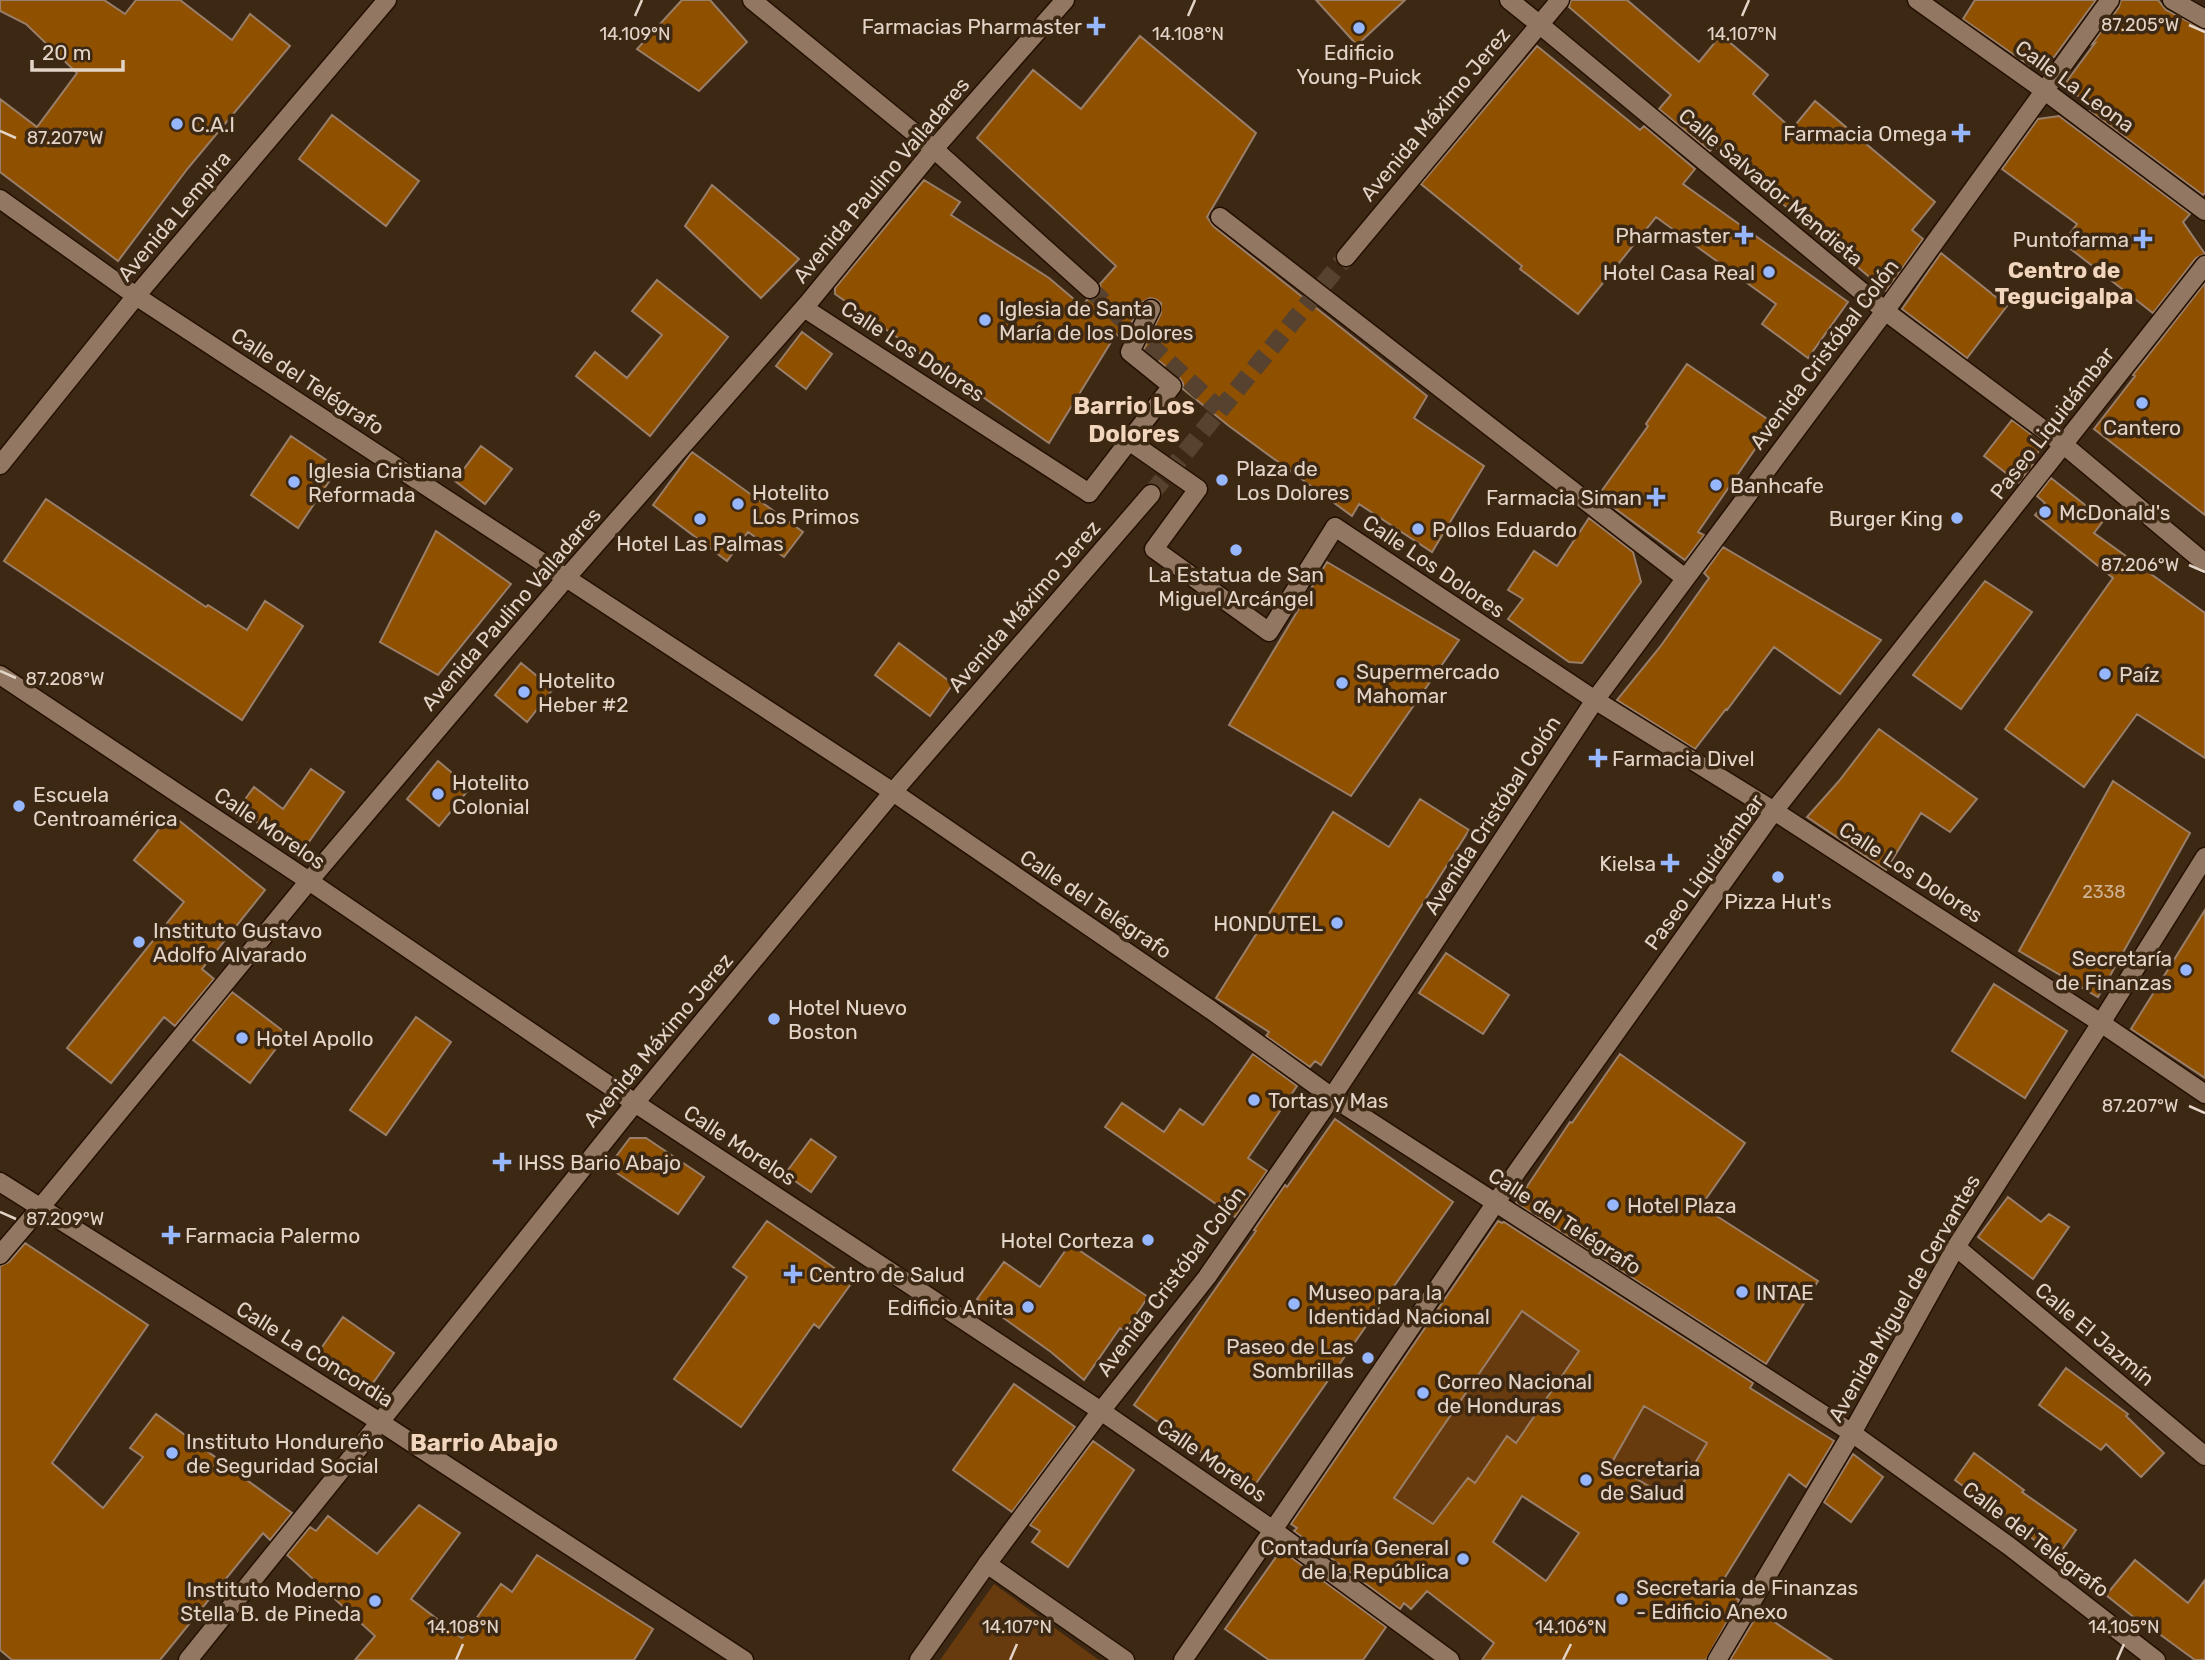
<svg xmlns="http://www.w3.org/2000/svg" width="2205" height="1660" font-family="Rubik,sans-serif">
<rect width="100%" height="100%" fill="#3d2814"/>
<path fill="#673b0d" d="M 1522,1311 L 1579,1351 L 1516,1443 L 1506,1436 L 1484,1469 L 1513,1509 L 1468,1478 L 1433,1524 L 1394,1498 Z
M 1644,1406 L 1707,1443 L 1673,1500 L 1611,1464 Z
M 994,1584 L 1099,1660 L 940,1660 Z"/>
<path fill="#8f5000" stroke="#997e69" stroke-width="2" fill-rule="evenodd" d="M 0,0 L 104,0 L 125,14 L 136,0 L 180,0 L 232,40 L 250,14 L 290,46 L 188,168 L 118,261 L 0,172 L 0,99 L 37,127 L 77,73 L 26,24 L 0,11 Z
M 682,0 L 710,0 L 747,42 L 699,91 L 637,49 Z
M 1316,0 L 1405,0 L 1357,45 Z
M 1571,0 L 1627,0 L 1699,62 L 1721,35 L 1768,75 L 1753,94 L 1792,129 L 1815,101 L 1935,202 L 1912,230 L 1923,239 L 1886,291 L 1714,146 L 1710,151 L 1659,109 L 1671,95 L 1569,7 Z
M 1975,0 L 2096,0 L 2054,57 L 2030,66 L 1963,19 Z
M 2121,0 L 2158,0 L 2166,10 L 2205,30 L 2205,193 L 2203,195 L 2090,111 L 2096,110 L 2064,85 L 2095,43 L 2092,44 L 2119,7 Z
M 1140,36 L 1256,133 L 1207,217 L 1213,226 L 1427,396 L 1414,418 L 1484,466 L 1432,552 L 1359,504 L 1352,516 L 1229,426 L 1183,389 L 1183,383 L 1179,377 L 1144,349 L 1161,313 L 1161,303 L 1155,299 L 1150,298 L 1141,303 L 1123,340 L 1116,334 L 1049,443 L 835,294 L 835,288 L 924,180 L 960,202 L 951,215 L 1049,278 L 1082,306 L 1087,300 L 1098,297 L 1101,291 L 1100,284 L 1116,266 L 977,138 L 1033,70 L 1081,109 Z
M 1537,46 L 1640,130 L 1644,126 L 1695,169 L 1683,184 L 1848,302 L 1808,358 L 1762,324 L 1776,304 L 1656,217 L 1578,314 L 1520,269 L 1522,266 L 1421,184 Z
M 332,115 L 419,181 L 386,226 L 299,159 Z
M 2059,116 L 2190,214 L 2183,222 L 2205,254 L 2196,258 L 2153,313 L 2063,243 L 2077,224 L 2002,169 L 2038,119 Z
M 712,185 L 799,259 L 761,298 L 685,226 Z
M 1941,253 L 2007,306 L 1967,358 L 1902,309 Z
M 657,280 L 728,337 L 650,436 L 576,376 L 595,352 L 627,378 L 662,335 L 632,311 Z
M 2205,283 L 2205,515 L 2094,429 L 2135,376 L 2133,375 Z
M 802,332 L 832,354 L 806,389 L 776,366 Z
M 1687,364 L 1773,423 L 1698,532 L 1704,535 L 1685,560 L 1598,496 L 1648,426 L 1646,424 Z
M 2012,420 L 2044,444 L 2031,462 L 2033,464 L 2019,483 L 1984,456 Z
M 291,436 L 338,468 L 298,528 L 251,495 Z
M 481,446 L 512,469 L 485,504 L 455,481 Z
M 692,452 L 803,532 L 784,557 L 748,532 L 727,561 L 653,505 Z
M 2051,478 L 2104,520 L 2094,533 L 2205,613 L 2205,758 L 2137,714 L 2084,787 L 2005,729 L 2113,578 L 2035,515 L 2045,503 L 2037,496 Z
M 46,499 L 206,607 L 208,605 L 247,630 L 265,601 L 303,626 L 242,720 L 4,561 Z
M 1589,518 L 1633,552 L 1641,582 L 1582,663 L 1569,662 L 1508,619 L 1523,599 L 1508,590 L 1534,551 L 1557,566 Z
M 436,531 L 511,584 L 438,675 L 380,642 Z
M 1723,547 L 1881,640 L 1840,694 L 1774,647 L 1727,710 L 1726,709 L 1695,749 L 1617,700 L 1660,647 L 1709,578 L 1704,573 Z
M 1327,562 L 1459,640 L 1351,796 L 1229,725 Z
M 1985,581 L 2032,612 L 1961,709 L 1913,675 Z
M 899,643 L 953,684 L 930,716 L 875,675 Z
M 521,663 L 553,689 L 527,722 L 495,695 Z
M 1879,729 L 1977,799 L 1950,832 L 1921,813 L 1886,870 L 1807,817 L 1839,781 Z
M 438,761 L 470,788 L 439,826 L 407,799 Z
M 311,769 L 344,792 L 301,853 L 238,809 L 254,787 L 283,809 Z
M 2113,781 L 2190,833 L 2098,997 L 2019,951 Z
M 1420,799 L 1469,830 L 1321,1065 L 1315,1061 L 1310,1067 L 1266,1036 L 1269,1032 L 1216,998 L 1333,812 L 1389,847 Z
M 171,814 L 265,890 L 202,969 L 214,979 L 175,1026 L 164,1017 L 111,1083 L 67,1048 L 184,902 L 134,860 Z
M 2205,910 L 2205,1078 L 2131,1029 Z
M 1446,953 L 1509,995 L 1483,1034 L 1419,993 Z
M 1994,984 L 2067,1031 L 2025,1098 L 1952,1051 Z
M 232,992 L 287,1034 L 250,1083 L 193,1040 Z
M 416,1017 L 451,1042 L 386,1135 L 350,1110 Z
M 1253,1054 L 1297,1086 L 1248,1158 L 1267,1171 L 1235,1217 L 1105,1127 L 1122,1103 L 1164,1132 L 1180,1109 L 1203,1125 Z
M 1620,1054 L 1745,1143 L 1701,1206 L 1818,1281 L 1766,1364 L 1516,1203 L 1570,1122 L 1572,1123 Z
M 1335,1119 L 1453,1202 L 1252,1489 L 1134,1405 L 1256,1231 L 1254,1230 L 1285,1185 L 1287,1187 Z
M 630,1138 L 646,1138 L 704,1177 L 678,1214 L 608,1167 Z
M 811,1139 L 836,1157 L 811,1192 L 785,1174 Z
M 2008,1197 L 2041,1222 L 2049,1214 L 2069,1227 L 2033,1279 L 1978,1237 Z
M 767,1221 L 853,1281 L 819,1328 L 814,1324 L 741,1427 L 674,1379 L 747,1277 L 733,1267 Z
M 1498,1221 L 1502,1223 L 1504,1222 L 1753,1383 L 1750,1388 L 1834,1441 L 1806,1487 L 1789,1474 L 1719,1587 L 1739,1600 L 1706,1660 L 1482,1660 L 1494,1643 L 1427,1591 L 1411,1609 L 1404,1603 L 1400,1609 L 1294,1531 L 1297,1528 L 1291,1524 ZM 1522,1311 L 1579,1351 L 1516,1443 L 1507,1436 L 1475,1483 L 1468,1478 L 1433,1524 L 1394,1498 ZM 1644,1406 L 1707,1443 L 1673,1500 L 1611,1464 ZM 1522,1496 L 1579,1533 L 1546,1581 L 1493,1542 Z
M 25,1243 L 148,1325 L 52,1463 L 103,1508 L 143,1457 L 130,1448 L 156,1414 L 292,1513 L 270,1540 L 263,1533 L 160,1660 L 12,1660 L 0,1650 L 0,1266 L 9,1262 Z
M 1070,1244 L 1148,1297 L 1125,1331 L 1120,1328 L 1084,1380 L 1051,1352 L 977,1299 L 1004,1262 L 1040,1287 Z
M 343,1317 L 394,1353 L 366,1393 L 315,1357 Z
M 2066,1368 L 2128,1414 L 2126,1416 L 2164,1453 L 2141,1477 L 2106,1444 L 2101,1450 L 2039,1405 Z
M 1014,1384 L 1075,1427 L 1012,1512 L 953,1470 Z
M 1093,1441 L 1134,1470 L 1068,1567 L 1032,1542 L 1040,1531 L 1030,1525 Z
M 1974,1453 L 2024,1490 L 2022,1492 L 2076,1530 L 2057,1557 L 1955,1480 Z
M 1853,1454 L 1883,1477 L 1851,1522 L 1824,1502 Z
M 419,1505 L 460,1533 L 411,1599 L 462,1638 L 501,1584 L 512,1592 L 537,1555 L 653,1629 L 634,1660 L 355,1660 L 375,1636 L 287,1555 L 310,1527 L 316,1531 L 328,1516 L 377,1554 Z
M 1281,1550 L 1386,1627 L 1363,1660 L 1269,1660 L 1225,1629 Z
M 2135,1560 L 2188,1603 L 2205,1580 L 2205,1660 L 2195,1660 L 2158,1633 L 2156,1635 L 2106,1595 Z
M 1759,1612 L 1832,1660 L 1730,1660 Z"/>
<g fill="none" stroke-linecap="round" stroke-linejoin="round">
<path stroke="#56422f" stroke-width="18" stroke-dasharray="18 9" stroke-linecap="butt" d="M 1090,289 L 1219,409"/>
<path stroke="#56422f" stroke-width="18" stroke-dasharray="18 9" stroke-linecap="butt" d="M 1151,494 L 1346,257"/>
<g stroke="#241000" stroke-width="21">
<path id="pedestrian" d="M 2172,0 L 2205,19
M 2045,91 L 2205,211
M 1129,441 L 1172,386 L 1130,352 L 1151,309
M 1089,493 L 1129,441 L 1198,489 L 1154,549 L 1269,632 L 1335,527
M 1273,1530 L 1518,1170 L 1774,811 L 2205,265"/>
</g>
<g stroke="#241000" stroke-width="21">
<path id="minor" d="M 752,0 L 934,149 L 1090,289
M 1509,0 L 1539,24
M 1917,0 L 2045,91
M 0,199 L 136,296 L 893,792 L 1211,1010 L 1332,1097 L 1852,1433 L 2009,1546 L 2156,1660
M 1220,217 L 1685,578
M 804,308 L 1089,493
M 0,465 L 136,296 L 387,0
M 1335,527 L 1595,700 L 1774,811 L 2101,1023 L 2205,1094
M 40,1208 L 309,881 L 567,577 L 809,302 L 934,149 L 1065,0
M 1956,1247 L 2205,1456
M 987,1564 L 1125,1660
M 1183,1660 L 1273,1530
M 1717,1660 L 1852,1433 L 1956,1247 L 2101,1023 L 2205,857"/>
</g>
<g stroke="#241000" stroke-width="21">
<path id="tertiary" d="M 1539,24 L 1885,311 L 2064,445 L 2205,563
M 0,1255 L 40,1208
M 1101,1411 L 1273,1530 L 1450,1660
M 188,1660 L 380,1422"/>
</g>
<g stroke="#241000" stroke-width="21">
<path id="secondary" d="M 1346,257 L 1560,0
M 0,675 L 309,881 L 635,1103 L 1101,1411
M 0,1182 L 380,1422 L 744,1660
M 380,1422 L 635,1103 L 893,792 L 1151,494
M 919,1660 L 987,1564 L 1101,1411 L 1207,1277 L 1332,1097 L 1595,700 L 1885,311 L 2110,0"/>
</g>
<use href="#pedestrian" stroke="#927863" stroke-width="18"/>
<use href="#minor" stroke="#927863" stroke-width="18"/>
<use href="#tertiary" stroke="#927863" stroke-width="18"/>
<use href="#secondary" stroke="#927863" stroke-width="18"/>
</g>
<path fill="none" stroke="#e3d4c8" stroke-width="2.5" d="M 635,16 L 642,0M 1188,16 L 1195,0M 1742,16 L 1749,0M 2189,25 L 2205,32M 0,131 L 16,138M 2189,565 L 2205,572M 0,671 L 16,678M 2189,1106 L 2205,1113M 0,1212 L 16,1219M 456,1660 L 463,1644M 1010,1660 L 1017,1644M 1563,1660 L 1571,1644M 2117,1660 L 2124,1644"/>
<g fill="#96b6fd" stroke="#3d2814" stroke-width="2.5">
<path d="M1092.5 15.5h7v7h7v7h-7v7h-7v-7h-7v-7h7z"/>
<circle cx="1359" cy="28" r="7"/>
<circle cx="177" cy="124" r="7"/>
<path d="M1957.5 122.5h7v7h7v7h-7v7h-7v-7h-7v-7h7z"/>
<path d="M1740.5 224.5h7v7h7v7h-7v7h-7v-7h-7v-7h7z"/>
<path d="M2139.5 228.5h7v7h7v7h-7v7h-7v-7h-7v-7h7z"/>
<circle cx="1769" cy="272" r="7"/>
<circle cx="985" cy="320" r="7"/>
<circle cx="2142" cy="403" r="7"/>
<circle cx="1222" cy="480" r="7"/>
<circle cx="294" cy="482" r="7"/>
<circle cx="1716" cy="485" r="7"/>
<path d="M1652.5 486.5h7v7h7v7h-7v7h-7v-7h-7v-7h7z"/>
<circle cx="738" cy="504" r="7"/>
<circle cx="2045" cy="512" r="7"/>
<circle cx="1957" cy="518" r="7"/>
<circle cx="700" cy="519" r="7"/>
<circle cx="1418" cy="529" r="7"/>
<circle cx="1236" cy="550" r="7"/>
<circle cx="2105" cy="674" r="7"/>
<circle cx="1342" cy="683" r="7"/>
<circle cx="524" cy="692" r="7"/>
<path d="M1594.5 747.5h7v7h7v7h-7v7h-7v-7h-7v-7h7z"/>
<circle cx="438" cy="794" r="7"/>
<circle cx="19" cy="806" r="7"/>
<path d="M1666.5 852.5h7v7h7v7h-7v7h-7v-7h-7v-7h7z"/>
<circle cx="1778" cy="877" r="7"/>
<circle cx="1337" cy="923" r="7"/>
<circle cx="139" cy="942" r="7"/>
<circle cx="2186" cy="970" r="7"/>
<circle cx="774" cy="1019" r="7"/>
<circle cx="242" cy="1038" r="7"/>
<circle cx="1254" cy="1100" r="7"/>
<path d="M498.5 1151.5h7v7h7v7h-7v7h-7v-7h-7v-7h7z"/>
<circle cx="1613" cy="1205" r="7"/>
<path d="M167.5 1224.5h7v7h7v7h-7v7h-7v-7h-7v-7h7z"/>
<circle cx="1148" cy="1240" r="7"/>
<path d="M789.5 1263.5h7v7h7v7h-7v7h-7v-7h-7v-7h7z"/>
<circle cx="1742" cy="1292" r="7"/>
<circle cx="1294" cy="1304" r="7"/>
<circle cx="1028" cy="1307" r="7"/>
<circle cx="1368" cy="1358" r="7"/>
<circle cx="1423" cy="1393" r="7"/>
<circle cx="172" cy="1453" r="7"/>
<circle cx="1586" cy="1480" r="7"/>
<circle cx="1463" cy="1559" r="7"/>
<circle cx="1622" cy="1599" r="7"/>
<circle cx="375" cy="1601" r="7"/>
</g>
<g text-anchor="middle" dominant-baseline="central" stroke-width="7" stroke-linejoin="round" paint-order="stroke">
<g font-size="18" fill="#ceb396">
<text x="2104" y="892">2338</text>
</g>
<g font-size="21" fill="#e3d4c8" stroke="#3d2814" text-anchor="start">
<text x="1082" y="26" text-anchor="end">Farmacias Pharmaster</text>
<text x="1359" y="52" text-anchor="middle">Edificio<tspan x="1359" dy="24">Young-Puick</tspan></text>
<text x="191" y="124">C.A.I</text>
<text x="1947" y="133" text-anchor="end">Farmacia Omega</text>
<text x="1730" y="235" text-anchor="end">Pharmaster</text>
<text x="2129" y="239" text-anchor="end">Puntofarma</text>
<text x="1755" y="272" text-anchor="end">Hotel Casa Real</text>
<text x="999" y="308">Iglesia de Santa<tspan x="999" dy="24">María de los Dolores</tspan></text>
<text x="2142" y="427" text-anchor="middle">Cantero</text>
<text x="1236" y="468">Plaza de<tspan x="1236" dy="24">Los Dolores</tspan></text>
<text x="308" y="470">Iglesia Cristiana<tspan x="308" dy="24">Reformada</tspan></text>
<text x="1730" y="485">Banhcafe</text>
<text x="752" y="492">Hotelito<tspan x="752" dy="24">Los Primos</tspan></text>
<text x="1642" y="497" text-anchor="end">Farmacia Siman</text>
<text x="2059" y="512">McDonald's</text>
<text x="1943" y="518" text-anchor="end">Burger King</text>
<text x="1432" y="529">Pollos Eduardo</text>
<text x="700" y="543" text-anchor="middle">Hotel Las Palmas</text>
<text x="1236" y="574" text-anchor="middle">La Estatua de San<tspan x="1236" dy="24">Miguel Arcángel</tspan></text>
<text x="1356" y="671">Supermercado<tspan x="1356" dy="24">Mahomar</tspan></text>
<text x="2119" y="674">Paíz</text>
<text x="538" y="680">Hotelito<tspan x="538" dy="24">Heber #2</tspan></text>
<text x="1612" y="758">Farmacia Divel</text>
<text x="452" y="782">Hotelito<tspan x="452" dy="24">Colonial</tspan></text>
<text x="33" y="794">Escuela<tspan x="33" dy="24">Centroamérica</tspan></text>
<text x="1656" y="863" text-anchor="end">Kielsa</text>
<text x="1778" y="901" text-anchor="middle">Pizza Hut's</text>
<text x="1323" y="923" text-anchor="end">HONDUTEL</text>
<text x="153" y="930">Instituto Gustavo<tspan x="153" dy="24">Adolfo Alvarado</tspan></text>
<text x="2172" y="958" text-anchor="end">Secretaría<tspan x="2172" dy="24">de Finanzas</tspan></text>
<text x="788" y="1007">Hotel Nuevo<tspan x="788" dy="24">Boston</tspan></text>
<text x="256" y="1038">Hotel Apollo</text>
<text x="1268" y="1100">Tortas y Mas</text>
<text x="518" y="1162">IHSS Bario Abajo</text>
<text x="1627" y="1205">Hotel Plaza</text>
<text x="185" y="1235">Farmacia Palermo</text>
<text x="1134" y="1240" text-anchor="end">Hotel Corteza</text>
<text x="809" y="1274">Centro de Salud</text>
<text x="1308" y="1292">Museo para la<tspan x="1308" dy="24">Identidad Nacional</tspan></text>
<text x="1756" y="1292">INTAE</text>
<text x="1014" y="1307" text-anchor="end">Edificio Anita</text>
<text x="1354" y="1346" text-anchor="end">Paseo de Las<tspan x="1354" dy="24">Sombrillas</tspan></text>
<text x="1437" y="1381">Correo Nacional<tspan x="1437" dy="24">de Honduras</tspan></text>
<text x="186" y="1441">Instituto Hondureño<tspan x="186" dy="24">de Seguridad Social</tspan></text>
<text x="1600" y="1468">Secretaria<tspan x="1600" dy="24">de Salud</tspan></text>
<text x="1449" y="1547" text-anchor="end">Contaduría General<tspan x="1449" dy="24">de la República</tspan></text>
<text x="1636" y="1587">Secretaria de Finanzas<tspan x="1636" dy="24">- Edificio Anexo</tspan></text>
<text x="361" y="1589" text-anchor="end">Instituto Moderno<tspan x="361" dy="24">Stella B. de Pineda</tspan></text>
</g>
<g font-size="21" fill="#e3d4c8" stroke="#3d2814">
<text transform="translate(2075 86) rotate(36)">Calle La Leona</text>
<text transform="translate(1435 114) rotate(-50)">Avenida Máximo Jerez</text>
<text transform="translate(881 180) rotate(-50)">Avenida Paulino Valladares</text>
<text transform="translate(1771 187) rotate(40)">Calle Salvador Mendieta</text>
<text transform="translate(174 216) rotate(-50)">Avenida Lempira</text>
<text transform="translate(913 351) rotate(33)">Calle Los Dolores</text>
<text transform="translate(1824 354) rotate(-53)">Avenida Cristóbal Colón</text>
<text transform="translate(308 381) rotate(33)">Calle del Telégrafo</text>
<text transform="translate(2052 423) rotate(-52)">Paseo Liquidámbar</text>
<text transform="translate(1434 566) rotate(34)">Calle Los Dolores</text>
<text transform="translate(1024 606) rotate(-49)">Avenida Máximo Jerez</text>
<text transform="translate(511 609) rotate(-49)">Avenida Paulino Valladares</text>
<text transform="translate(1492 815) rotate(-57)">Avenida Cristóbal Colón</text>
<text transform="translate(270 828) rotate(34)">Calle Morelos</text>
<text transform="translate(1704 872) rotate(-54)">Paseo Liquidámbar</text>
<text transform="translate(1911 872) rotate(33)">Calle Los Dolores</text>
<text transform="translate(1096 904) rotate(34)">Calle del Telégrafo</text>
<text transform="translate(658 1040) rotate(-50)">Avenida Máximo Jerez</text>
<text transform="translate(740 1145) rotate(33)">Calle Morelos</text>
<text transform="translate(1565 1221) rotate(33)">Calle del Telégrafo</text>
<text transform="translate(1171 1281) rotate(-53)">Avenida Cristóbal Colón</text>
<text transform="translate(1904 1298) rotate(-60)">Avenida Miguel de Cervantes</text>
<text transform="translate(2095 1334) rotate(40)">Calle El Jazmín</text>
<text transform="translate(315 1354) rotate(32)">Calle La Concordia</text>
<text transform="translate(1212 1460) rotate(35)">Calle Morelos</text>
<text transform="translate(2036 1539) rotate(37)">Calle del Telégrafo</text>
</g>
<g font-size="23" font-weight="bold" fill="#f2d5bd" stroke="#3d2814">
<text x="2064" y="270">Centro de<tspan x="2064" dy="26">Tegucigalpa</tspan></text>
</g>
<g font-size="24" font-weight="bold" fill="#f2d5bd" stroke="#3d2814">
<text x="1134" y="406">Barrio Los<tspan x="1134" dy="28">Dolores</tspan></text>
<text x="484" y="1443">Barrio Abajo</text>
</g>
</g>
<g font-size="18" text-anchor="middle" fill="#e3d4c8" stroke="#3d2814" stroke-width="7" stroke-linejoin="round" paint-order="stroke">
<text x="2140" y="31">87.205°W</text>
<text x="1188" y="40">14.108°N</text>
<text x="1742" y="40">14.107°N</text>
<text x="635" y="40">14.109°N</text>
<text x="65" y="144">87.207°W</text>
<text x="2140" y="571">87.206°W</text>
<text x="65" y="685">87.208°W</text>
<text x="2140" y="1112">87.207°W</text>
<text x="65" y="1225">87.209°W</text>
<text x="463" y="1633">14.108°N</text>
<text x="1017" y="1633">14.107°N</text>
<text x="1571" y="1633">14.106°N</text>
<text x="2124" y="1633">14.105°N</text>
</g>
<path d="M32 60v10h91v-10" fill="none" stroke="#e3d4c8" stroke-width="3.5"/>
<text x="42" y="60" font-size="21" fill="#e3d4c8" stroke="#3d2814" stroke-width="5" paint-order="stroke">20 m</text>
</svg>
